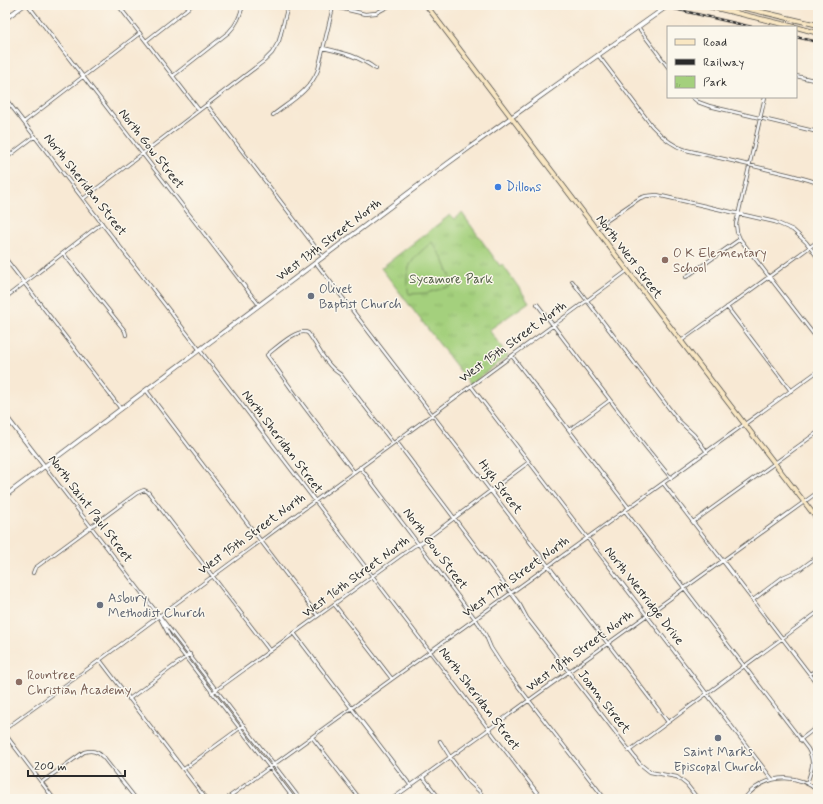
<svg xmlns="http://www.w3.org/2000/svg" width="823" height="804" font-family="Mynerve,sans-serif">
<defs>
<pattern id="park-tufts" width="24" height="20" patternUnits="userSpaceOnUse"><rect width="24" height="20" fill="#a4d07d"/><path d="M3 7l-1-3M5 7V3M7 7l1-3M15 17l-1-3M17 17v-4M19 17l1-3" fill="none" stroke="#8db36c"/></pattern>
</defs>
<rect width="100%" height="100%" fill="#fbf7ec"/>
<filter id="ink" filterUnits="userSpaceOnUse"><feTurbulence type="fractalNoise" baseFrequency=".025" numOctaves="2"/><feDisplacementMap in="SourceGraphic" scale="8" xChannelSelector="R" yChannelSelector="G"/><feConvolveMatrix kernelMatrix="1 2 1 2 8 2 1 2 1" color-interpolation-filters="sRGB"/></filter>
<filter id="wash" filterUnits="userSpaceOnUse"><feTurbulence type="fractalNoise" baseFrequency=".012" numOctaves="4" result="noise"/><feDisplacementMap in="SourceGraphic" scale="16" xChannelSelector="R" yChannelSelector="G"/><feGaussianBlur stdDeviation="0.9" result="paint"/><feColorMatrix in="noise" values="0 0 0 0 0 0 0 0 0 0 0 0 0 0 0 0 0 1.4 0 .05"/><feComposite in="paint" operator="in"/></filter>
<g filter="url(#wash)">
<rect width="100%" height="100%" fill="#f8e9d4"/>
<path fill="url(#park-tufts)" stroke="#687e54" d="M 462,213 L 500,266 L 502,264 L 529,302 L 489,330 L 508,356 L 470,384 L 381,268 L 450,215 L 454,219 Z"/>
<path fill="#a4d07d" stroke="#687e54" d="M 432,242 L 443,259 L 453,284 L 451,286 L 427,293 L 409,294 C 402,267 413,258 432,242 Z"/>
</g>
<g filter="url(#ink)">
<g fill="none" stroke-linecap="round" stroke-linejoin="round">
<g stroke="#4a4844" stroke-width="4">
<path id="minor" d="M 28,5 L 259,305
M 118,5 L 199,110
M 327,5 L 365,14 L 376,13 L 391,5
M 638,27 L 668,67
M 146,41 L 192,5
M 323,48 C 345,53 358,56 376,69
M 598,55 L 652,126 C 662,137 672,146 686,150 L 791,175 L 809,180 L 818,183
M 173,76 L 229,32 C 237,24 240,16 243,5
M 796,76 L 818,81
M 692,97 L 698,102 L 709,106 L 818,132
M 765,97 L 736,224 L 737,232 L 740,239 L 818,340
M 5,98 L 240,402 L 542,799
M 207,105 L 323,257
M 273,115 C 291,101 310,91 318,70 L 333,7
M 24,122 L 140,33
M 5,159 L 35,136
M 83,199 L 264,61 L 272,53 L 279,41 L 288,5
M 596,228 L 640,198 L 646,196 L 657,195 L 775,222 L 793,230 L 806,242 L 818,258
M 63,253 L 125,331 L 126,335
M 5,258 L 121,409
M 316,263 L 668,722
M 686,277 L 740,239
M 572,281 L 678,420 L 694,435 L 707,452
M 5,298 L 102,223
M 537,304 L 645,446 L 671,478
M 727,307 L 791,391
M 681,341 L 818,241
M 512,356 L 629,508
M 471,386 L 772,779
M 146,390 L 318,616
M 569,430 L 610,400
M 396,441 L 520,605 L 527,618 L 640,764 L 650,772 L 677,777 L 687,785 L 698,799
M 45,467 L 300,799
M 360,467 L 479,624 L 486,636 L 491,648 L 504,668 L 605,799
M 354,472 L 303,405 L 267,355 C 276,348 298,327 308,333 C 318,346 325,365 340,374 L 393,443
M 663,483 L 818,685
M 625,511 L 808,749 C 815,762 812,769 807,783
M 693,522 L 818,432
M 33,573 L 35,568 L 137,493 L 144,490 L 148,492 L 270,651
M 753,600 L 783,577 L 799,570 L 818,556
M 334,604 L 392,679
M 160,618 L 170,637 L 294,799
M 294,633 L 411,786
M 100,660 L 206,799
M 810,674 L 818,669
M 212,693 L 414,546 L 421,543 L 529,462
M 129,699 L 190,654
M 5,729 L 89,668 L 213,576 L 627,271
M 5,734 L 54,799
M 312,737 L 360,799
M 800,740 L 818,726
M 440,741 L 450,757 L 466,779 L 479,791 L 485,799
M 629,751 L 818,612
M 184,769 L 244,725
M 423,777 L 440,799
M 42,782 L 84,752 C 92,750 97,751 103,757 L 136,799
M 226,799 L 818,371
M 392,799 L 818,492
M 744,799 C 763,775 795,771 818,791"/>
</g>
<g stroke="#4a4844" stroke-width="5">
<path id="tertiary" d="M 5,19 L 24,5
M 5,415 L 45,467
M 5,496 L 447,164 C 521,110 595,57 669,5"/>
</g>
<g stroke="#4a4844" stroke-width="5.5">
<path id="secondary" d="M 426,5 L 681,341 L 818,520
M 703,5 L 795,27
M 732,5 L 818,25
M 796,27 L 818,33"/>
</g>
<use href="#minor" stroke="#fff" stroke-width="2.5"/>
<use href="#tertiary" stroke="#fff" stroke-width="3.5"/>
<use href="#secondary" stroke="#f9e7c3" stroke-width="4"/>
<g stroke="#2b2b2b" stroke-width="2.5">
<path id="rail" d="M 658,5 L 752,27
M 796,37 L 818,42"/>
</g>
<use href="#rail" stroke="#fbf7ec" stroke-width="1" stroke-dasharray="3" stroke-linecap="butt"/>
</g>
</g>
<circle fill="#3f7fe0" stroke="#fbf7ec" stroke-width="1.5" cx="498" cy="187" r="4"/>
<g fill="#8d6e63" stroke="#fbf7ec" stroke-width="1.5">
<circle cx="665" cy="260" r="4"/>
<circle cx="19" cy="682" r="4"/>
</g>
<g fill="#6b7280" stroke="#fbf7ec" stroke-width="1.5">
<circle cx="311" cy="296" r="4"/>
<circle cx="100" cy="605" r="4"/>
<circle cx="718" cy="738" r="4"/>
</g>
<g text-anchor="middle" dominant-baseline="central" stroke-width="3" stroke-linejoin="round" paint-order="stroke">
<g font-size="13" fill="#2b2b2b" stroke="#fbf7ec">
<text transform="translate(151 149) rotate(52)">North Gow Street</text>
<text transform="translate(85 185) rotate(52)">North Sheridan Street</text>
<text transform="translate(329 240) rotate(-37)">West 13th Street North</text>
<text transform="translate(629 257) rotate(53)">North West Street</text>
<text transform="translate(513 342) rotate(-36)">West 15th Street North</text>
<text transform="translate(282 442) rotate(53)">North Sheridan Street</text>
<text transform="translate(500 487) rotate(53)">High Street</text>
<text transform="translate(90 509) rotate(53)">North Saint Paul Street</text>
<text transform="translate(252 534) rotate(-36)">West 15th Street North</text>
<text transform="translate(435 549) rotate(53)">North Gow Street</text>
<text transform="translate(356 577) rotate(-36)">West 16th Street North</text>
<text transform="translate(516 577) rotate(-36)">West 17th Street North</text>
<text transform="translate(644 596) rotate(52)">North Westridge Drive</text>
<text transform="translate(580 651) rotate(-36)">West 18th Street North</text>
<text transform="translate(479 699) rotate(53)">North Sheridan Street</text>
<text transform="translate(604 702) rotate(52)">Joann Street</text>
</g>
<g font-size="13" fill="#366cbe" stroke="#fbf7ec" text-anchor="start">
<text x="506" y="187">Dillons</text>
</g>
<g font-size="13" fill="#785e54" stroke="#fbf7ec" text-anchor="start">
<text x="673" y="253">O K Elementary<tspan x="673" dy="15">School</tspan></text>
<text x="27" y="675">Rountree<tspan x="27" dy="15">Christian Academy</tspan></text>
</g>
<g font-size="13" fill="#4f5d44" stroke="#fbf7ec">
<text x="451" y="279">Sycamore Park</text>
</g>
<g font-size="13" fill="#5b616d" stroke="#fbf7ec" text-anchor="start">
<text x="319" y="289">Olivet<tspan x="319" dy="15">Baptist Church</tspan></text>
<text x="108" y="598">Asbury<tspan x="108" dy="15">Methodist Church</tspan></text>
<text x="718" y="752" text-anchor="middle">Saint Marks<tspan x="718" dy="15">Episcopal Church</tspan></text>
</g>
</g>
<rect width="823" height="804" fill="none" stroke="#fbf7ec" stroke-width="20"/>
<rect x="667" y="26" width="130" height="72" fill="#fbf7ec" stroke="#a8a59f"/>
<rect x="675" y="39" width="20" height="6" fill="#f9e7c3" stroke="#a8a59f"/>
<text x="703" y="46" font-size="12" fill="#2b2b2b">Road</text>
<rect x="675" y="59" width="20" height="6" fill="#2b2b2b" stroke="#a8a59f"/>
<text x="703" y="66" font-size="12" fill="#2b2b2b">Railway</text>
<rect x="675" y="76" width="20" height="12" fill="url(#park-tufts)" stroke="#a8a59f"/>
<text x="703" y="86" font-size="12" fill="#2b2b2b">Park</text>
<path d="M28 770v6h97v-6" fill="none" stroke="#2b2b2b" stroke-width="2"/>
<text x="34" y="770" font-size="12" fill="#2b2b2b" stroke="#fbf7ec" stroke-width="3" paint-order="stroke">200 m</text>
</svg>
